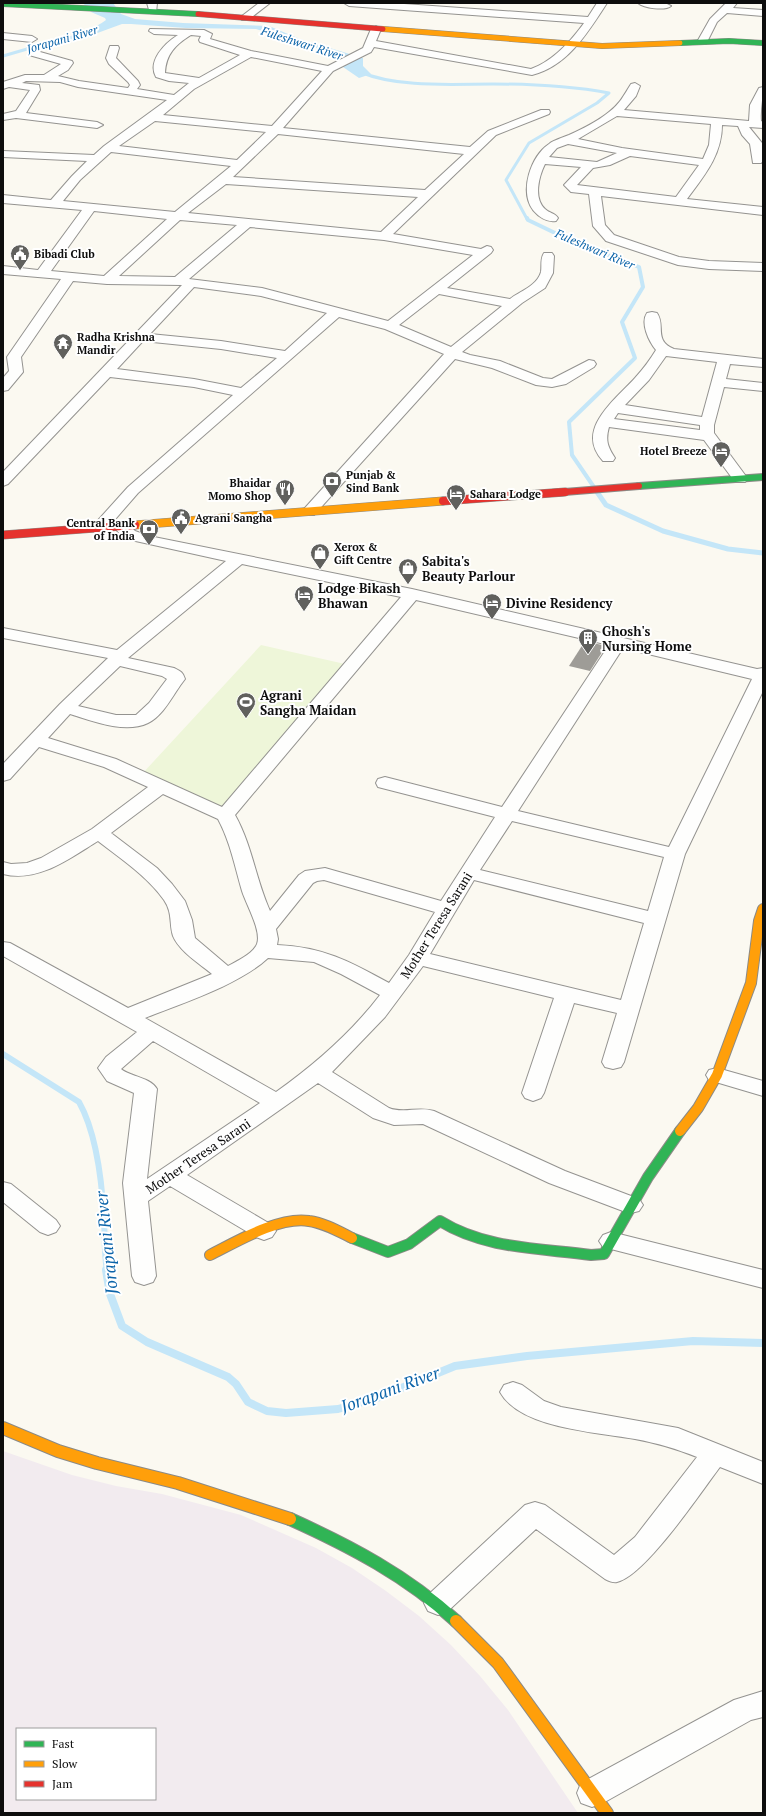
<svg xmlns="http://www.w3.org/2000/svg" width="766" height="1816" font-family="'PT Serif',serif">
<rect width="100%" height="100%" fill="#fbf9f1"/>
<path fill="#f2ebef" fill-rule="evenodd" d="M 3,1451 L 72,1475 L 116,1486 L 162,1494 L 241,1515 L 316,1548 L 352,1568 L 386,1591 L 419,1616 L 451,1645 L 480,1676 L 508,1710 L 578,1813 L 3,1813 ZM 17,1729 L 155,1729 L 155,1799 L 17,1799 Z"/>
<path fill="#eef6d9" d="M 261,645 L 345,664 L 223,809 L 142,774 Z"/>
<path fill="#c4e6f8" d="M 83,3 L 113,3 L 121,14 L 135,19 L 183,23 L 269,26 L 300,39 L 363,58 L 363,66 L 371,74 L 359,78 L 343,67 L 338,55 L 256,29 L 186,28 L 131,24 L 122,24 L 81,39 L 30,52 L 26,47 C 50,41 86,35 106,20 L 105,18 L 91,12 Z"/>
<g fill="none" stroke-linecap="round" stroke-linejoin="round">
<path stroke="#c4e6f8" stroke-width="3" d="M 3,56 L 34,47
M 360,72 C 398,88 452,84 493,84 C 532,84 571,86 609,93 L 597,103 L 529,143 L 506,180 L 527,219"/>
<path stroke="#c4e6f8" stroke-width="4" d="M 527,218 L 528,220 L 578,244 L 639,267 L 643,287 L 622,322 L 635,358 L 569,422 L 572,455 L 598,493"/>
<path stroke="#c4e6f8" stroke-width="5" d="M 597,492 L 606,505 L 663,531 L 728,549 L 763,553"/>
<path stroke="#c4e6f8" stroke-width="6" d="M 3,1054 L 79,1102 C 97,1134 102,1182 104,1219 C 105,1236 104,1254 107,1271"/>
<path stroke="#c4e6f8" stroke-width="8" d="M 106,1270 L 110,1294 L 122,1326 L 147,1342 L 228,1377 L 236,1384 L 248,1402 L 267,1411 L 286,1413 L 338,1409 L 377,1398 L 455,1366 L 527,1356 L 693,1341 L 763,1343"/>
</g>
<path fill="#9e9c97" d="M 585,641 L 606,646 L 590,671 L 569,666 Z"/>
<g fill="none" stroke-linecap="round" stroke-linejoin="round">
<g stroke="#949390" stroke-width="2">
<path id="street" d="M 147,3 L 157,3 L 156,13 L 150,13 Z
M 259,3 L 270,3 L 248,20 L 242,20 L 240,18 L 242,16 Z
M 344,3 L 390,3 L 588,17 L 597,3 L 607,3 C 588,32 568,66 532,75 L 374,47 L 371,52 L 333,71 L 283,128 L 470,147 L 488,131 L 541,110 L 549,110 L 550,112 L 549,114 L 496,135 L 393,234 L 481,249 L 487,246 L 491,247 L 493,250 L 491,253 L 447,288 L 510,299 C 520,291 537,286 541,272 C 542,266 540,259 544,253 L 552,253 L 554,256 L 553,273 L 545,288 L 522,303 L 462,352 L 470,355 L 500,361 L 543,378 L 552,379 L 589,360 L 594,361 L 596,364 L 594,367 L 566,384 L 552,387 L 536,385 L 492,368 L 455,359 L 314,515 L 304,515 L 301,512 L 304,509 L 444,354 L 385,329 L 339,317 L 138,493 L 105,531 L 93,531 L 91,528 L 128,487 L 233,395 L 194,387 L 110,377 L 8,484 L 3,486 L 3,472 L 182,285 L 107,284 L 73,281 L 21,357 L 23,372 L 8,390 L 3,391 L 3,378 L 9,371 L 7,357 L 61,279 L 3,274 L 3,266 L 38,270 L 82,210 L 3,203 L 3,195 L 51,200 L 72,176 L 87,161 L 3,157 L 3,151 L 94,155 L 104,146 L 167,100 L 78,87 L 60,82 L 26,81 L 22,83 L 39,85 L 40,90 L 26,113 L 97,122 L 103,125 L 97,128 L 16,118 L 3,120 L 3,114 L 16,111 L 30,90 L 9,87 L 3,89 L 3,82 L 25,75 L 44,75 L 61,64 L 29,55 L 28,53 L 29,51 L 33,50 L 72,61 L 73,63 L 68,70 L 58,76 L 79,81 L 128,88 L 130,85 L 128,82 L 109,64 L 106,58 L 110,46 L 118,46 L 119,48 L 116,58 L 138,81 L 140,85 L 137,89 L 174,95 L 189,83 L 169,81 L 156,77 C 147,61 165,43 178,35 L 154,34 L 149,31 L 150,29 L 204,30 L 212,34 L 210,39 L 251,51 L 328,66 L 363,48 L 371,29 L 376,26 L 381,29 L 376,41 L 531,69 C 553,61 571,41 584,23 L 349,6 ZM 191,35 L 201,36 L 199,40 L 200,42 L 240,55 L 199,78 L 165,73 C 166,54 175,45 191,35 ZM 251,57 L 322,71 L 272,126 L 163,115 L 194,89 ZM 155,121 L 266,132 L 237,160 L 119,146 ZM 278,134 L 464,154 L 425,190 L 233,177 ZM 111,152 L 231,166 L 175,212 L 63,201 L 80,180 ZM 226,184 L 418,197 L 381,232 L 188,213 ZM 94,211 L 167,219 L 104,276 L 51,271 ZM 180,220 L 237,225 L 175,277 L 119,276 ZM 250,227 L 384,240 L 473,255 L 388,321 L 262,288 L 189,279 ZM 194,287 L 261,296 L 327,313 L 285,351 L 221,341 L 150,334 ZM 439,294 L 502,306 L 451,347 L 399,325 ZM 143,341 L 221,349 L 277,358 L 241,388 L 194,379 L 117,369 Z
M 638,3 L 665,3 L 671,6 C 665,11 644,8 638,3 Z
M 726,3 L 737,3 L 733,8 L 763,10 L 763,16 L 727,13 L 717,22 L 706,44 L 698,44 L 697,42 L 710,19 Z
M 3,33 L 32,36 L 37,39 L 32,42 L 3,39 Z
M 635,83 L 640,86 L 636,96 L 624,110 L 749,121 L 750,105 L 759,88 L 763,87 C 763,99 760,109 761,121 L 763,122 L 763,128 L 749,127 L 762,143 L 763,161 L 761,163 L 753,163 L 750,144 L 742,135 L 738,126 L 722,125 C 722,155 704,176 687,199 L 763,207 L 763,215 L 601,196 L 605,225 L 614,235 L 679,257 L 709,261 L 763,263 L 763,271 L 709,269 L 678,265 L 606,241 L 593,226 L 589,194 L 571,192 L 564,185 L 581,167 L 545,164 C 539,176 533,198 545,209 C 549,213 555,213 558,218 L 556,221 C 547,223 538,216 533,210 C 519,191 531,156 549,144 C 554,140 562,138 569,135 C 582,129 597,122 609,112 C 620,104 624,95 631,84 ZM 617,116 L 711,124 L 709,145 L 703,159 L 622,148 L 578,139 ZM 568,144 L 617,153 L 597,162 L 549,157 L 557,148 ZM 630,156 L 699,165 L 676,197 L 577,185 L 593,168 L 610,165 Z
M 652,312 L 657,313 C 666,326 653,340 674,349 L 763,359 L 763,367 L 730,364 L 726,379 L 763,383 L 763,391 L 724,387 L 714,425 L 714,433 L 748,479 L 745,482 L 735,482 L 704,440 L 609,427 C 605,441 608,447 615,458 L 613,461 L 603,461 C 574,430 615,400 635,378 C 643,369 650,360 656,350 C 649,342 640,323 647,313 ZM 666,356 L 717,362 L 702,417 L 625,405 L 649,380 ZM 618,413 L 700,425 L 700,430 L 614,419 Z
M 121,521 L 127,523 L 135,531 L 149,536 L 412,589 L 757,669 L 763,668 L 763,691 L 685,854 L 624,1062 L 621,1067 L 613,1069 L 605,1067 L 602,1062 L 617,1013 L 574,1003 L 544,1093 L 541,1098 L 533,1101 L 525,1098 L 522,1093 L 554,998 L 423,966 L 385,1017 L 332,1072 L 389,1108 C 403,1114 419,1106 434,1111 L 565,1171 L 639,1199 L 643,1205 L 639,1211 L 631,1213 L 623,1211 L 549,1183 L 423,1124 L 394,1125 L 373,1118 L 318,1083 L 187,1175 L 272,1225 L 276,1231 L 272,1237 L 264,1240 L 256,1237 L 170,1186 L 148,1201 L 156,1276 L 153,1282 L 144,1285 L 135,1282 L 132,1276 L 123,1183 L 134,1093 L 107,1081 L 98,1068 L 106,1057 L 137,1032 L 3,956 L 3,942 L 10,943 L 128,1008 L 212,974 C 200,964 179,951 173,936 C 169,924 173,913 164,900 C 147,876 121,859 98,841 C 70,858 38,883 3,874 L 3,862 L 11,864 L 27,863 L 41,858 L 92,829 L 148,787 L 104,767 L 39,747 L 10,779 L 3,781 L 3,764 L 60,704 L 108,658 L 3,638 L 3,628 L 117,650 L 226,561 L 131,540 L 121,535 L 113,526 L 115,523 ZM 242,564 L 401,597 L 222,807 L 116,759 L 48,738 L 70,714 C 93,721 125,734 148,723 C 163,716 173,695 182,683 L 185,679 C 183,672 180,671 174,668 L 128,658 ZM 416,600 L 609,645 L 502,807 L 385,777 L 378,779 L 376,783 L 378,787 L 495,817 L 441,901 L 325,868 L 305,871 L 299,875 L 270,911 C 256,880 252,845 235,815 ZM 623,648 L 752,679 L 669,847 L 518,811 ZM 120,666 L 162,676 L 167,679 L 149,703 L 136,715 L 116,715 L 78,706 ZM 163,794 L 218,819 C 230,841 235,867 242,891 C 246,904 262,931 257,944 C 253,954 237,961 228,966 L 195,938 L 192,920 L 185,901 L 172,884 L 157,868 L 111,833 ZM 512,821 L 664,857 L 648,911 L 480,870 ZM 324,880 L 435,912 L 409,955 L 389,983 C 349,961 323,947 277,945 L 278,939 L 276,929 L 313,883 L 317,881 ZM 474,880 L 644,923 L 621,1000 L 430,954 ZM 268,958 L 314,962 L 341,974 L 380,995 C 351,1033 314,1065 276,1092 L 145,1018 C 182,1003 239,985 268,958 ZM 153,1041 L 260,1103 L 147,1179 L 157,1089 C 150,1077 131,1077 121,1069 Z
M 717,1068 L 763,1081 L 763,1096 L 709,1080 L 706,1075 L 709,1070 Z
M 3,1182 L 11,1184 L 56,1220 L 60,1226 L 56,1232 L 48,1235 L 40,1232 L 3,1202 Z
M 611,1232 L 763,1270 L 763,1288 L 603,1247 L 599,1241 L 603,1235 Z
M 513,1382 L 522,1385 L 544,1401 L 561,1407 L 678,1428 L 763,1462 L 763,1484 L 720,1467 C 701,1492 645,1576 617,1582 C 613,1583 609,1581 605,1579 L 536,1529 L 448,1611 L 438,1615 L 428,1611 L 424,1603 L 428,1595 L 525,1505 L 535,1502 L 545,1505 L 614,1555 L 635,1537 L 697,1457 C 677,1449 657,1443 635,1439 C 598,1432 520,1429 500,1392 L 504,1385 Z
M 763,1691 L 763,1717 L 751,1720 L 603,1803 L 592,1807 L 581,1803 L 577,1793 L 581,1783 L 734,1700 Z"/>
</g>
<g stroke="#8b8a86" stroke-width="6">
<path id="fast-far3" d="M 3,4 L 198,14
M 680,43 L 729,41 L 763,43"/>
</g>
<g stroke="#8b8a86" stroke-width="8">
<path id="fast-far2" d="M 639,486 L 763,477"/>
</g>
<g stroke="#8b8a86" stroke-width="12">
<path id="fast-far1" d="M 352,1238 L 388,1252 L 409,1244 L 440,1221 C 485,1249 539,1248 591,1255 L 604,1254 L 648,1177 L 680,1131"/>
</g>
<g stroke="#8b8a86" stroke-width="14">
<path id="fast" d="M 290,1519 C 350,1546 407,1576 456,1621"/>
</g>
<g stroke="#8b8a86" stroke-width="6">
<path id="slow-far3" d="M 383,29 L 602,46 L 680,43"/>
</g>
<g stroke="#8b8a86" stroke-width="9">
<path id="slow-far2" d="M 135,525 L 443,501"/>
</g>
<g stroke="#8b8a86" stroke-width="12">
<path id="slow-far1" d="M 680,1131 L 698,1108 L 717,1075 L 751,983 L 759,921 L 763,909
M 210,1255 C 236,1242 279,1216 309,1221 C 324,1223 338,1231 352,1238"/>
</g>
<g stroke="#8b8a86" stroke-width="14">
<path id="slow" d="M 3,1428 L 58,1451 L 97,1463 L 178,1483 L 290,1519
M 456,1621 L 498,1663 L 607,1813"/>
</g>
<g stroke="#8b8a86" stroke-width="6">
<path id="jam-far2" d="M 198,14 L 383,29"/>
</g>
<g stroke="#8b8a86" stroke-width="8">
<path id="jam-far1" d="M 552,493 L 639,486"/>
</g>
<g stroke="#8b8a86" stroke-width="9">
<path id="jam" d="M 443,501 L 565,492
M 3,535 L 135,525"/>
</g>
<use href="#street" fill="#fefefd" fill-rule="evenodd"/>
<use href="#fast-far3" stroke="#30b455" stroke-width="5"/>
<use href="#fast-far2" stroke="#30b455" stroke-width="6"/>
<use href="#fast-far1" stroke="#30b455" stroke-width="10"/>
<use href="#fast" stroke="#30b455" stroke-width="12"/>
<use href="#slow-far3" stroke="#ff9f0a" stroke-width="5"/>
<use href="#slow-far2" stroke="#ff9f0a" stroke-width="8"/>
<use href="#slow-far1" stroke="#ff9f0a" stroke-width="10"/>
<use href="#slow" stroke="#ff9f0a" stroke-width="12"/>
<use href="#jam-far2" stroke="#e5322d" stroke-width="5"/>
<use href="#jam-far1" stroke="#e5322d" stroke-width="6"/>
<use href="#jam" stroke="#e5322d" stroke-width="8"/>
</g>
<defs>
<g id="civic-pin" transform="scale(1)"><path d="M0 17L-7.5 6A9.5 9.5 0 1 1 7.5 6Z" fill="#60605d" stroke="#fff"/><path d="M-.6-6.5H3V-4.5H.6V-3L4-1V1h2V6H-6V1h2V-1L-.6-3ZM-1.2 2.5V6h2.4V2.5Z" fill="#fff"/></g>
<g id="temple-pin" transform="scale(1)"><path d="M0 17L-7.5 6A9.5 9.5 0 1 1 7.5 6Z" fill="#60605d" stroke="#fff"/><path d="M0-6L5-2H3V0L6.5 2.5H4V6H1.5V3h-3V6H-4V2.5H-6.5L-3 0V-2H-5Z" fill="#fff"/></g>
<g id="hotel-pin" transform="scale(1)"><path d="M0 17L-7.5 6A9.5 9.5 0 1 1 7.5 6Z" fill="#60605d" stroke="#fff"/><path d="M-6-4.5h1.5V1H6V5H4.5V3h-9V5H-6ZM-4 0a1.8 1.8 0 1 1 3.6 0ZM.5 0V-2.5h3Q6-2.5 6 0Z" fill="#fff"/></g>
<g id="bank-pin" transform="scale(1)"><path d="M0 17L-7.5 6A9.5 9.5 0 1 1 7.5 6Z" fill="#60605d" stroke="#fff"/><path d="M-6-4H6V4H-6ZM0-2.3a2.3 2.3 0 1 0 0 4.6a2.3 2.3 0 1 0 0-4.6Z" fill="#fff"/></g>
<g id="restaurant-pin" transform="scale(1)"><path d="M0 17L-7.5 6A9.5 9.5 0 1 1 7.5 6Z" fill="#60605d" stroke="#fff"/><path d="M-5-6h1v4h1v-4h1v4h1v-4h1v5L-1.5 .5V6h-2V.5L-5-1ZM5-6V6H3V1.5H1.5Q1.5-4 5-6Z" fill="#fff"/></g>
<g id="shop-pin" transform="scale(1)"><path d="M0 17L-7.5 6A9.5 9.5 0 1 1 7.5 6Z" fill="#60605d" stroke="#fff"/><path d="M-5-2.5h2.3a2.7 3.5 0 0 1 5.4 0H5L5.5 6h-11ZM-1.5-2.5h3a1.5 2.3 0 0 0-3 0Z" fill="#fff"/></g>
<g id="building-pin" transform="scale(1)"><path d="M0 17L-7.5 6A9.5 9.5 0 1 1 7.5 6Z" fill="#60605d" stroke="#fff"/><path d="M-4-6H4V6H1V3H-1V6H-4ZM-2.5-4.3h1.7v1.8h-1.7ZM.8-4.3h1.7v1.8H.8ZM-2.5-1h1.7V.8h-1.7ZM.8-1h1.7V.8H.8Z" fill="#fff"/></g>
<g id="stadium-pin" transform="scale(1)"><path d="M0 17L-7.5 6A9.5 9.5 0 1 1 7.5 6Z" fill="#60605d" stroke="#fff"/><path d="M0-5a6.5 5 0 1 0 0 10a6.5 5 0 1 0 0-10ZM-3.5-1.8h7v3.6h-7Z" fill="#fff"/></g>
</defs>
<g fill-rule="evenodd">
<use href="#civic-pin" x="20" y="254"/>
<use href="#temple-pin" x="63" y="343"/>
<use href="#hotel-pin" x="721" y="451"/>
<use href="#bank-pin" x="332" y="481"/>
<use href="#restaurant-pin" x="285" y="489"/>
<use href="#hotel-pin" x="456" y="494"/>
<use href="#civic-pin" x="181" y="518"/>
<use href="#bank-pin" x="149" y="529"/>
<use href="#shop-pin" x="320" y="553"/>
<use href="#shop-pin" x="408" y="568"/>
<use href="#hotel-pin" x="304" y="595"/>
<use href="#hotel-pin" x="492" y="603"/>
<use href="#building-pin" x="588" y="638"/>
<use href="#stadium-pin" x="246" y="702"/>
</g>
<g text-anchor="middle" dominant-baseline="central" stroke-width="4" stroke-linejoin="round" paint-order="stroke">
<g font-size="11" font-weight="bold" fill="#0d0d0d" stroke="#fff" text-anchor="start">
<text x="34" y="254">Bibadi Club</text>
<text x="77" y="337">Radha Krishna<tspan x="77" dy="13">Mandir</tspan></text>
<text x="707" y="451" text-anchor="end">Hotel Breeze</text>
<text x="346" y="475">Punjab &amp;<tspan x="346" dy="13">Sind Bank</tspan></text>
<text x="271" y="483" text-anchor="end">Bhaidar<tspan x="271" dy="13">Momo Shop</tspan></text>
<text x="470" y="494">Sahara Lodge</text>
<text x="195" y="518">Agrani Sangha</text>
<text x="135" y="523" text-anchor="end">Central Bank<tspan x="135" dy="13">of India</tspan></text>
<text x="334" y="547">Xerox &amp;<tspan x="334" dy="13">Gift Centre</tspan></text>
</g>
<g font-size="12" font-style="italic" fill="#0c64a9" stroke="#fff">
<text transform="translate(62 39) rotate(-16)">Jorapani River</text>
<text transform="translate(302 43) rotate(18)">Fuleshwari River</text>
<text transform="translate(595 249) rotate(23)">Fuleshwari River</text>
</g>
<g font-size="13" font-weight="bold" fill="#0d0d0d" stroke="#fff" text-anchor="start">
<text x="422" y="561">Sabita's<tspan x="422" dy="15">Beauty Parlour</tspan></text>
<text x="318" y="588">Lodge Bikash<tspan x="318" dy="15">Bhawan</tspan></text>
<text x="506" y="603">Divine Residency</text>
<text x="602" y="631">Ghosh's<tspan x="602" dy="15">Nursing Home</tspan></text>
<text x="260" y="695">Agrani<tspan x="260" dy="15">Sangha Maidan</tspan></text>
</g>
<g font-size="13" fill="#0d0d0d" stroke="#fff">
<text transform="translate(436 925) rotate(-58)">Mother Teresa Sarani</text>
<text transform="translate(198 1156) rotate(-34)">Mother Teresa Sarani</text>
</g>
<g font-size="17" font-style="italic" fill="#0c64a9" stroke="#fff">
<text transform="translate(106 1243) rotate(-96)">Jorapani River</text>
<text transform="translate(390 1389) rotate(-20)">Jorapani River</text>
</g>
</g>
<rect width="766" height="1816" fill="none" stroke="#0d0d0d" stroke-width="8"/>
<rect x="16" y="1728" width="140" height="72" fill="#ffffff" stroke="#9e9e9e"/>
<rect x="24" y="1741" width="20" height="6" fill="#30b455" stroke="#9e9e9e"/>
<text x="52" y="1748" font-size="12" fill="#0d0d0d">Fast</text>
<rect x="24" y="1761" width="20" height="6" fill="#ff9f0a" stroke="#9e9e9e"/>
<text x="52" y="1768" font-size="12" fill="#0d0d0d">Slow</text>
<rect x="24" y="1781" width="20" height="6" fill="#e5322d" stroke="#9e9e9e"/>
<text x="52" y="1788" font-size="12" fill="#0d0d0d">Jam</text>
</svg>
